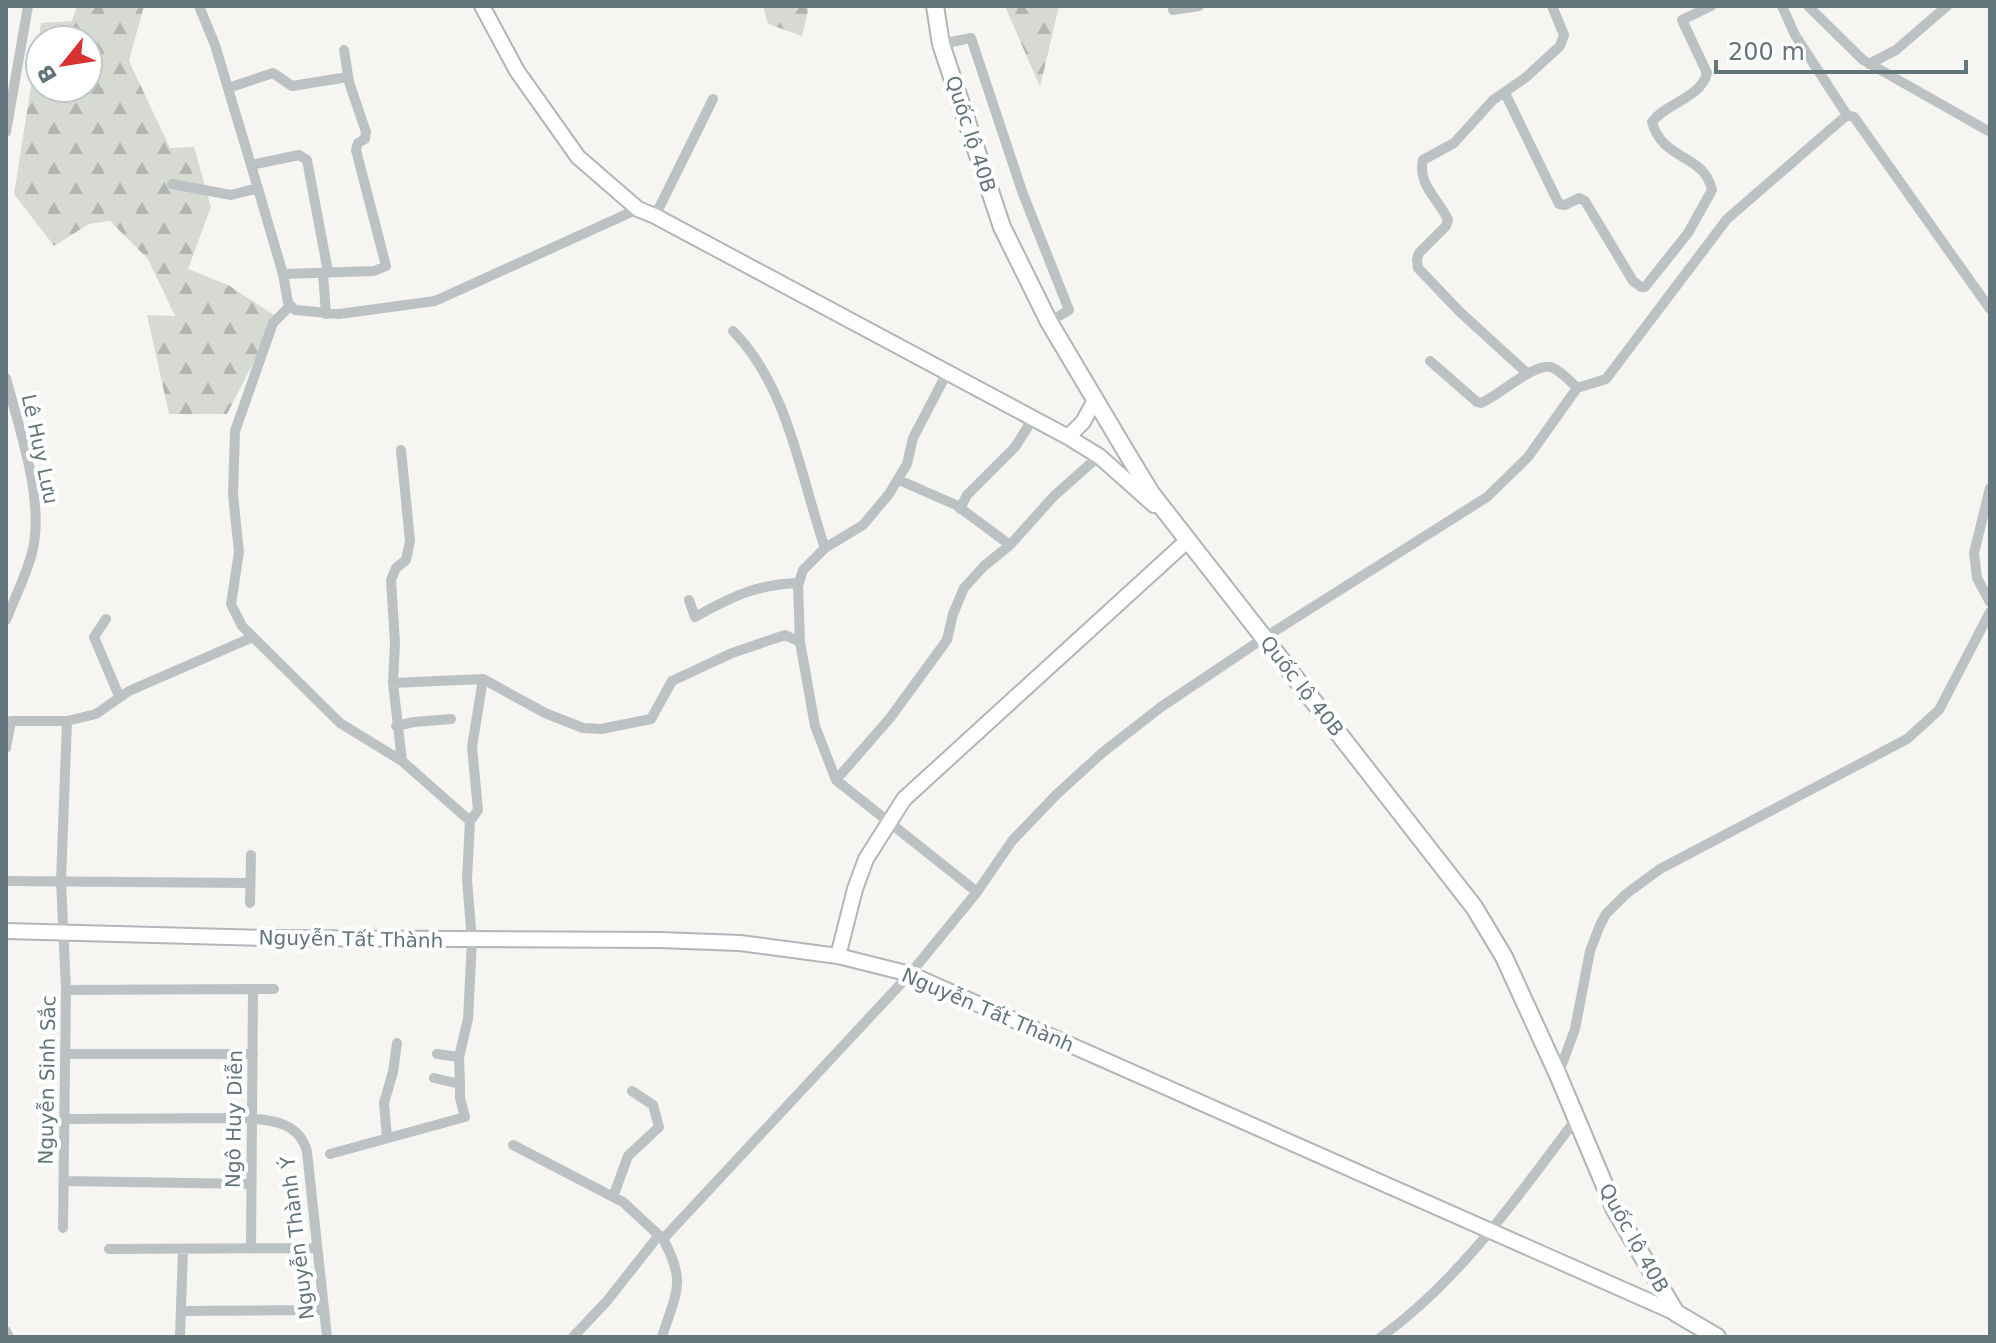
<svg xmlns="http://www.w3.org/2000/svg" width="1996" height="1343" font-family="'DejaVu Sans',sans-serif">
<defs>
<pattern id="forest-firs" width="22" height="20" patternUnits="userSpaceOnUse" patternTransform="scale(2)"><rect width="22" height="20" fill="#d7dad2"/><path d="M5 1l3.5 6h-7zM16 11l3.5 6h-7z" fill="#b2b5af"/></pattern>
</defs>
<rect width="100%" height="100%" fill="#f6f5f2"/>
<path fill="url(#forest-firs)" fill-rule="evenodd" d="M 77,6 L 144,6 L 129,61 L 170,148 L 194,147 L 211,207 L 188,269 L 228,285 L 277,317 L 227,414 L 169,414 L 147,315 L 175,316 L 148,259 L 110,221 L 89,224 L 54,246 L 14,194 L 41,23 L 72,21 ZM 40,40 L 88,40 L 88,88 L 40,88 Z
M 763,6 L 809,6 L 802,36 L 768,24 Z
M 1005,6 L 1059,6 L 1040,87 Z"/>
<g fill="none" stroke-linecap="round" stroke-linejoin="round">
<g stroke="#b0b6b9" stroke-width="18">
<path id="major" d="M 482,6 L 517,71 L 578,157 L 638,209 L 655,216 L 1068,437 L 1099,456 L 1154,505
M 1068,437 L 1083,422 L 1095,400
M 6,931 L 268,938 L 659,940 L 740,943 L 838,956 L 910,974 L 1676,1313
M 838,956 L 855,889 L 866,859 L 904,799 L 1188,540 L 1183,534"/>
</g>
<g stroke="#b0b5b7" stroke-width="20">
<path id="highway" d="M 935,6 L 941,44 L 1002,227 L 1049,322 L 1125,450 L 1151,493 L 1474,907 L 1504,957 L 1558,1075 L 1615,1210 L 1676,1313 L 1717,1337"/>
</g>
<path stroke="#bcc2c4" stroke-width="10" d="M 199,6 L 215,45 L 251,165 L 283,274 L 288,303 L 295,310 L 339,314 L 435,301 L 638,209
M 1782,6 L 1795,35 L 1847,115
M 1808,6 L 1863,60 L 1990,132
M 1173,10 L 1199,6
M 941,44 L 971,38 L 1023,194 L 1069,310 L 1049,322
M 1869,64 L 1896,50 L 1947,6
M 228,88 L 273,73 L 292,86 L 348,77
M 1505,93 L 1559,204 L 1565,205 L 1579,198 L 1585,201 L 1633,281 L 1641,287 L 1645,287 L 1688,233 L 1712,190 C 1704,153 1663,162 1652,122 C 1666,103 1701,98 1707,73 L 1682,20 L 1711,6
M 6,132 L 28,6
M 251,165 L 299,155 L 307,160 L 328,272
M 172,184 L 231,195 L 258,188
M 655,216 L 713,99
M 323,273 L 326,314
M 283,274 L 374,271 L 386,266 L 356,150 L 358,143 L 365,139 L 366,132 L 349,82 L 344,50
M 733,331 C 789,388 800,476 825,548
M 1430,361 L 1477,402 L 1481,403 C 1499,396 1533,363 1551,367 C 1560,370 1570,381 1577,388
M 1528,374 L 1460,312 L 1418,268 L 1417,259 L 1419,253 L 1446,226 L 1448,220 C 1439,199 1417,185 1423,160 L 1454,143 L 1493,100 L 1525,78 L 1560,46 L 1564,35 L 1552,6
M 6,378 C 19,429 44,497 33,549 C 27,574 15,597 6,620
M 401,450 L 410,541 L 406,560 L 396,568 L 391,580 L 395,643 L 393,683 L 402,761
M 899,480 L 956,505 L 1010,545
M 1990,488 L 1974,553 L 1977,578 L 1990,602
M 960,509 L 967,495 L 1015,447 L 1034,417
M 689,600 L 695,617 C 731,597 757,584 799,583
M 106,619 L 94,637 L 119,696
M 253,637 L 242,626 L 231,604 L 239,552 L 233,495 L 235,431 L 273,323 L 290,306
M 800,642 L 798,586 L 803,570 L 825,548 L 863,525 L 889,494 L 907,464 L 913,438 L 947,373
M 393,683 L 483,679 L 545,713 L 583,728 L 601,729 L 651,719 L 672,681 L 732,653 L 785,635 L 800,642 L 815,726 L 836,780 L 890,718 L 947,640 L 953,614 L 964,588 L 984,566 L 1010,545 L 1054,496 L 1099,456
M 396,726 L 414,722 L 451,719
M 6,748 L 11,721 L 67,721 L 96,714 L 129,691 L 253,637 L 340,723 L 402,761 L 470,821 L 467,879 L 472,941 L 468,1019 L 459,1057
M 470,821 L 478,810 L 472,747 L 483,679
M 6,881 L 250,883
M 977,892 L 1012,841 L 1056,795 L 1102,753 L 1161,707 L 1264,638 L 1487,497 L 1528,457 L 1577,388 L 1606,379 L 1727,219 L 1847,115 L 1854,117 L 1990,309
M 250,903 L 251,855
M 66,990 L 274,989
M 66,1054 L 253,1054
M 437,1054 L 459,1057 L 460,1084
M 1558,1075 L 1575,1029 L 1590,951 L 1600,925 L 1606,914 L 1626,894 L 1660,869 L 1907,739 L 1939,710 L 1990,612
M 65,1119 L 247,1118 C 273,1120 300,1123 307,1152 L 327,1337
M 387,1137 L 384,1103 L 393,1072 L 397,1043
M 513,1145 L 623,1202 L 663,1239
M 330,1154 L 465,1117 L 460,1098 L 460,1084 L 434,1078
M 64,1181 L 251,1184
M 613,1197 L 628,1156 L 659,1127 L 653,1105 L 632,1091
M 63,1228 L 66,990 L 61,881 L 67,721
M 109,1249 L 317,1248
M 251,1249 L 253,989
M 181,1311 L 324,1310
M 6,1331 L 9,1337
M 180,1337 L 183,1250
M 573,1337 L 607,1301 L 659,1235
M 662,1337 C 676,1292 687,1283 663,1239 L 910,974 L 977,892 L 836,780
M 1381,1337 C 1460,1280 1518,1196 1576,1119"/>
<use href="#major" stroke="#fff" stroke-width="14"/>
<use href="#highway" stroke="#fff" stroke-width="16"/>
</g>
<g text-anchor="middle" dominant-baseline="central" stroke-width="8" stroke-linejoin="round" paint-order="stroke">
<g font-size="20" fill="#62767c" stroke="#fff">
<text transform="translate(971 134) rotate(72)">Quốc lộ 40B</text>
<text transform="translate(40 449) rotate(78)">Lê Huy Lưu</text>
<text transform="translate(1302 686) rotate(52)">Quốc lộ 40B</text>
<text transform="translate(351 939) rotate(1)">Nguyễn Tất Thành</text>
<text transform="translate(988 1010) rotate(23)">Nguyễn Tất Thành</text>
<text transform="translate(47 1080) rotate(-89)">Nguyễn Sinh Sắc</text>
<text transform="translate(234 1119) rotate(-89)">Ngô Huy Diễn</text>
<text transform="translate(297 1238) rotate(-97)">Nguyễn Thành Ý</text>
<text transform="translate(1634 1238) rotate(61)">Quốc lộ 40B</text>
</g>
</g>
<rect width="1996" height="1343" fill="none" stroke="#62767c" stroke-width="16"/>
<g transform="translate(64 64) rotate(240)"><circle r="38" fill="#ffffff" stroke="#c0c8cb" stroke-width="2"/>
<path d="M0-6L14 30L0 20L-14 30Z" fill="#d83330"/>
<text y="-12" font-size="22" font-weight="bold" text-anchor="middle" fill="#62767c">B</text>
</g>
<path d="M1716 60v12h250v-12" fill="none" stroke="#62767c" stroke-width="4"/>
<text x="1728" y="60" font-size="24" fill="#62767c" stroke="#ffffff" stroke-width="6" paint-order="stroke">200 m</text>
</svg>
